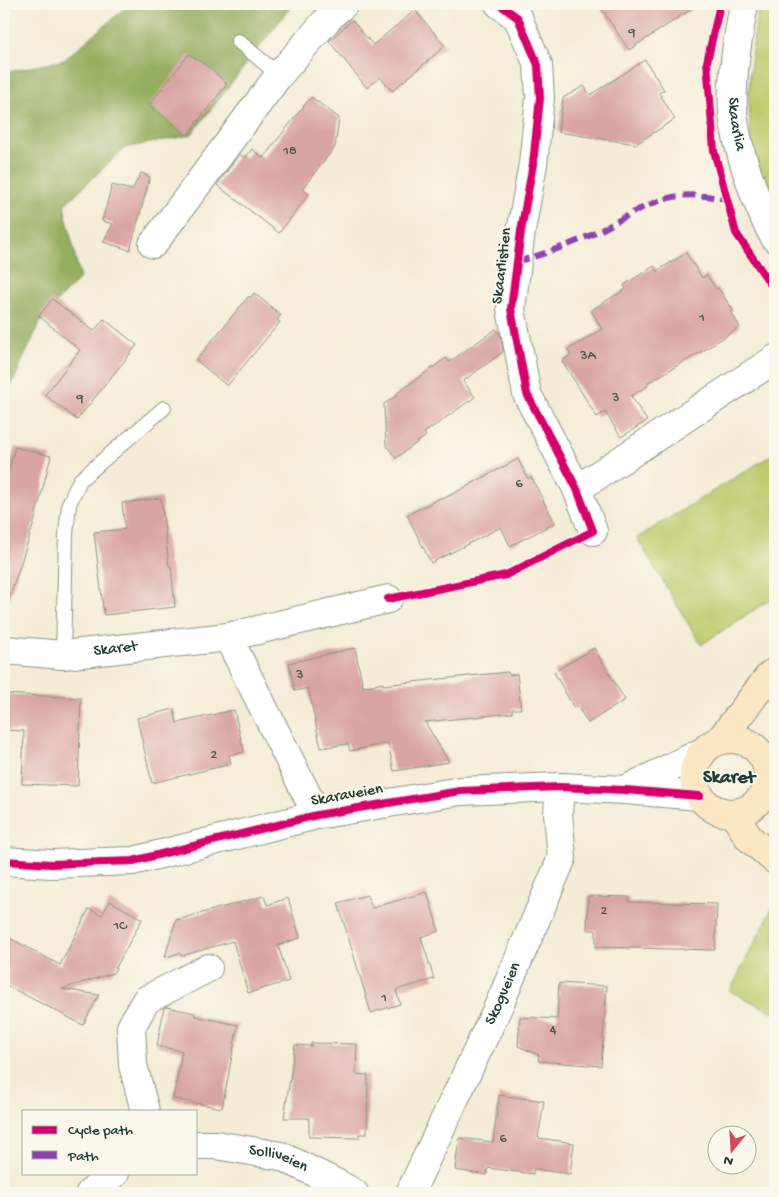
<svg xmlns="http://www.w3.org/2000/svg" width="779" height="1197" font-family="'Gochi Hand',sans-serif">
<rect width="100%" height="100%" fill="#fbf7ec"/>
<filter id="ink" filterUnits="userSpaceOnUse"><feTurbulence type="fractalNoise" baseFrequency=".02" numOctaves="2"/><feDisplacementMap in="SourceGraphic" scale="10" xChannelSelector="R" yChannelSelector="G"/><feConvolveMatrix kernelMatrix="1 2 1 2 8 2 1 2 1" color-interpolation-filters="sRGB"/></filter>
<filter id="wash" filterUnits="userSpaceOnUse"><feTurbulence type="fractalNoise" baseFrequency=".0096" numOctaves="4" result="noise"/><feDisplacementMap in="SourceGraphic" scale="20" xChannelSelector="R" yChannelSelector="G"/><feGaussianBlur stdDeviation="1.12" result="paint"/><feColorMatrix in="noise" values="0 0 0 0 0 0 0 0 0 0 0 0 0 0 0 0 0 1.4 0 .05"/><feComposite in="paint" operator="in"/></filter>
<g filter="url(#wash)">
<rect width="100%" height="100%" fill="#f4ecd6"/>
<path fill="#beca6c" stroke="#6e8450" d="M 759,4 L 775,4 L 775,209 C 770,198 762,186 759,175 C 742,119 750,59 759,4 Z
M 775,453 L 775,596 L 701,645 L 637,538 Z
M 775,903 L 775,1013 L 730,991 Z"/>
<path fill="#96ae60" stroke="#5a764a" d="M 130,4 L 293,4 L 191,135 L 125,148 L 64,205 L 80,278 L 43,316 L 4,401 L 4,73 L 64,60 Z"/>
<g id="blocks">
<path fill="#d9a5a3" d="M 598,4 L 699,4 L 629,50 Z
M 415,10 L 445,46 L 392,91 L 380,77 L 367,88 L 329,41 L 352,20 L 373,45 Z
M 189,54 L 211,69 L 227,84 L 187,135 L 149,105 Z
M 645,60 L 664,90 L 659,93 L 675,119 L 636,144 L 558,132 L 563,98 L 584,86 L 590,95 Z
M 311,97 L 339,118 L 335,147 L 302,189 L 309,194 L 279,233 L 217,185 L 239,154 L 245,158 L 252,149 L 263,158 Z
M 141,173 L 150,177 L 130,250 L 103,242 L 113,224 L 102,221 L 112,185 L 132,190 Z
M 686,253 L 702,278 L 707,275 L 716,289 L 718,288 L 733,310 L 731,312 L 740,327 L 701,352 L 647,383 L 649,385 L 631,396 L 647,421 L 621,437 L 605,412 L 597,417 L 562,361 L 571,355 L 568,350 L 602,329 L 591,310 L 626,289 L 624,285 L 654,266 L 657,271 Z
M 254,293 L 281,315 L 277,320 L 280,322 L 227,386 L 196,360 L 249,296 L 250,298 Z
M 52,299 L 94,331 L 104,319 L 137,345 L 77,420 L 45,395 L 80,350 L 39,316 Z
M 496,329 L 500,334 L 503,352 L 463,381 L 475,397 L 424,433 L 426,436 L 396,458 L 386,445 L 384,404 L 397,395 L 396,394 L 446,358 L 449,362 Z
M 15,447 L 51,456 L 33,526 L 9,599 L 4,599 L 4,489 Z
M 518,459 L 528,479 L 531,477 L 555,523 L 510,546 L 501,527 L 431,563 L 407,515 L 442,497 L 443,499 Z
M 161,498 L 169,566 L 171,566 L 175,607 L 104,615 L 94,532 L 125,529 L 122,503 Z
M 355,648 L 363,687 L 383,683 L 383,685 L 508,672 L 509,675 L 517,674 L 521,709 L 512,709 L 512,713 L 425,722 L 449,762 L 394,771 L 388,743 L 350,751 L 348,744 L 321,748 L 308,688 L 295,691 L 289,663 Z
M 594,648 L 625,700 L 588,723 L 577,706 L 574,708 L 554,672 Z
M 4,694 L 81,698 L 78,786 L 22,784 L 24,731 L 4,730 Z
M 174,709 L 177,723 L 234,710 L 244,752 L 229,755 L 231,764 L 152,783 L 137,718 Z
M 427,892 L 439,931 L 421,937 L 434,979 L 396,990 L 400,1004 L 371,1013 L 338,903 L 367,895 L 372,908 Z
M 264,896 L 267,905 L 288,898 L 300,938 L 278,945 L 289,981 L 248,993 L 233,941 L 181,956 L 180,953 L 165,957 L 176,920 Z
M 588,896 L 629,897 L 629,902 L 717,904 L 715,950 L 596,947 L 596,930 L 587,930 Z
M 110,901 L 142,919 L 113,973 L 62,989 L 99,995 L 83,1025 L 4,984 L 4,935 L 60,965 L 89,909 L 102,915 Z
M 559,983 L 607,986 L 601,1066 L 538,1061 L 539,1055 L 518,1046 L 520,1017 L 557,1019 Z
M 166,1007 L 195,1013 L 195,1016 L 238,1025 L 222,1108 L 173,1099 L 182,1051 L 157,1046 L 164,1008 Z
M 311,1043 L 357,1044 L 356,1074 L 368,1075 L 367,1134 L 359,1134 L 359,1138 L 309,1137 L 309,1118 L 284,1118 L 295,1045 L 311,1046 Z
M 499,1095 L 544,1101 L 538,1138 L 574,1143 L 570,1174 L 533,1169 L 533,1174 L 488,1168 L 487,1175 L 455,1170 L 459,1138 L 493,1142 Z"/>
</g>
</g>
<g filter="url(#ink)">
<use href="#blocks" fill-opacity="0" stroke="#8a9485" stroke-width="1"/>
<g fill="none" stroke-linecap="round" stroke-linejoin="round">
<g stroke="#8a9485" stroke-width="16">
<path id="lane" d="M 238,41 L 279,75
M 63,655 L 66,534 L 69,504 L 80,480 L 164,408"/>
</g>
<g stroke="#8a9485" stroke-width="30">
<g id="street">
<path d="M 499,4 L 518,18 L 538,65 L 540,98 L 533,164 L 521,231 L 511,309 L 527,394 L 577,489 L 593,531"/>
<path id="s1" d="M 744,4 C 738,37 731,77 733,111 C 735,144 758,210 775,238"/>
<path d="M 153,244 L 279,75 L 332,14 L 344,4"/>
<path d="M 577,489 L 775,359"/>
<path d="M 228,637 L 317,815"/>
<path id="s2" d="M 4,650 L 63,655 L 228,637 L 388,599"/>
<path d="M 625,790 L 702,752"/>
<path d="M 4,861 L 51,864 L 133,861 L 317,815 L 460,791 L 560,787 L 625,790 L 700,796"/>
<path d="M 145,1111 L 133,1065 L 131,1027 L 146,1000 L 208,968"/>
<path id="s3" d="M 196,1145 L 216,1145 L 281,1156 L 338,1184 L 354,1193"/>
<path d="M 90,1193 L 115,1173"/>
<path id="s4" d="M 410,1193 L 499,1005 L 562,858 L 558,813 L 560,787"/>
</g>
</g>
<g stroke="#8a9485" stroke-width="30">
<path id="secondary" d="M694 776a37 37 0 1 1 74 0a37 37 0 1 1-74 0Z
M 720,740 L 770,675 L 775,672
M 733,813 L 749,838 L 775,860"/>
</g>
<use href="#lane" stroke="#fff" stroke-width="14"/>
<use href="#street" stroke="#fff" stroke-width="28"/>
<use href="#secondary" stroke="#fbe7c3" stroke-width="28"/>
<path stroke="#8e44ad" stroke-width="6" stroke-dasharray="12 6" stroke-linecap="butt" d="M 517,262 C 543,254 568,246 593,234 C 618,222 641,205 669,198 C 688,193 707,196 727,199
M 773,362 L 775,366"/>
<g stroke="#fbf7ec" stroke-width="11">
<path id="cycleway" d="M 720,4 L 707,62 L 714,151 L 736,233 L 775,291
M 388,599 L 506,575 L 593,531 L 577,489 L 527,394 L 511,309 L 521,231 L 533,164 L 540,98 L 538,65 L 518,18 L 499,4
M 4,861 L 51,864 L 133,861 L 317,815 L 460,791 L 560,787 L 625,790 L 700,796"/>
</g>
<use href="#cycleway" stroke="#d6006c" stroke-width="8"/>
</g>
</g>
<g text-anchor="middle" dominant-baseline="central" stroke-width="4" stroke-linejoin="round" paint-order="stroke">
<g font-size="14" fill="#4e5750">
<text x="632" y="33">9</text>
<text x="290" y="151">18</text>
<text x="702" y="318">1</text>
<text x="588" y="356">3A</text>
<text x="616" y="398">3</text>
<text x="80" y="399">9</text>
<text x="519" y="484">6</text>
<text x="300" y="675">3</text>
<text x="214" y="755">2</text>
<text x="604" y="911">2</text>
<text x="120" y="926">1C</text>
<text x="384" y="998">1</text>
<text x="553" y="1030">4</text>
<text x="503" y="1139">6</text>
</g>
<g font-size="16" fill="#1f3d34" stroke="#fbf7ec">
<text stroke="none"><textPath href="#s1" startOffset="121">Skaarlia</textPath></text>
<text transform="translate(503 266) rotate(-83)">Skaarlistien</text>
<text stroke="none"><textPath href="#s2" startOffset="112">Skaret</textPath></text>
<text transform="translate(347 796) rotate(-10)">Skaraveien</text>
<text stroke="none"><textPath href="#s4" startOffset="220">Skogveien</textPath></text>
<text stroke="none"><textPath href="#s3" startOffset="84">Solliveien</textPath></text>
</g>
<g font-size="19" font-weight="bold" fill="#1f3d34" stroke="#fbf7ec">
<text x="729" y="778">Skaret</text>
</g>
</g>
<rect width="779" height="1197" fill="none" stroke="#fbf7ec" stroke-width="20"/>
<rect x="22" y="1110" width="175" height="65" fill="#fbf7ec" stroke="#a3ada2"/>
<rect x="32" y="1126" width="25" height="8" fill="#d6006c" stroke="#a3ada2"/>
<text x="68" y="1134" font-size="15" fill="#1f3d34">Cycle path</text>
<rect x="32" y="1151" width="25" height="8" fill="#8e44ad" stroke="#a3ada2"/>
<text x="68" y="1160" font-size="15" fill="#1f3d34">Path</text>
<g transform="translate(732 1150) rotate(198)"><circle r="24" fill="#fbf7ec" stroke="#a3ada2"/>
<path d="M0-4L9 19L0 12L-9 19Z" fill="#d1495b"/>
<text y="-8" font-size="14" font-weight="bold" text-anchor="middle" fill="#1f3d34">N</text>
</g>
</svg>
